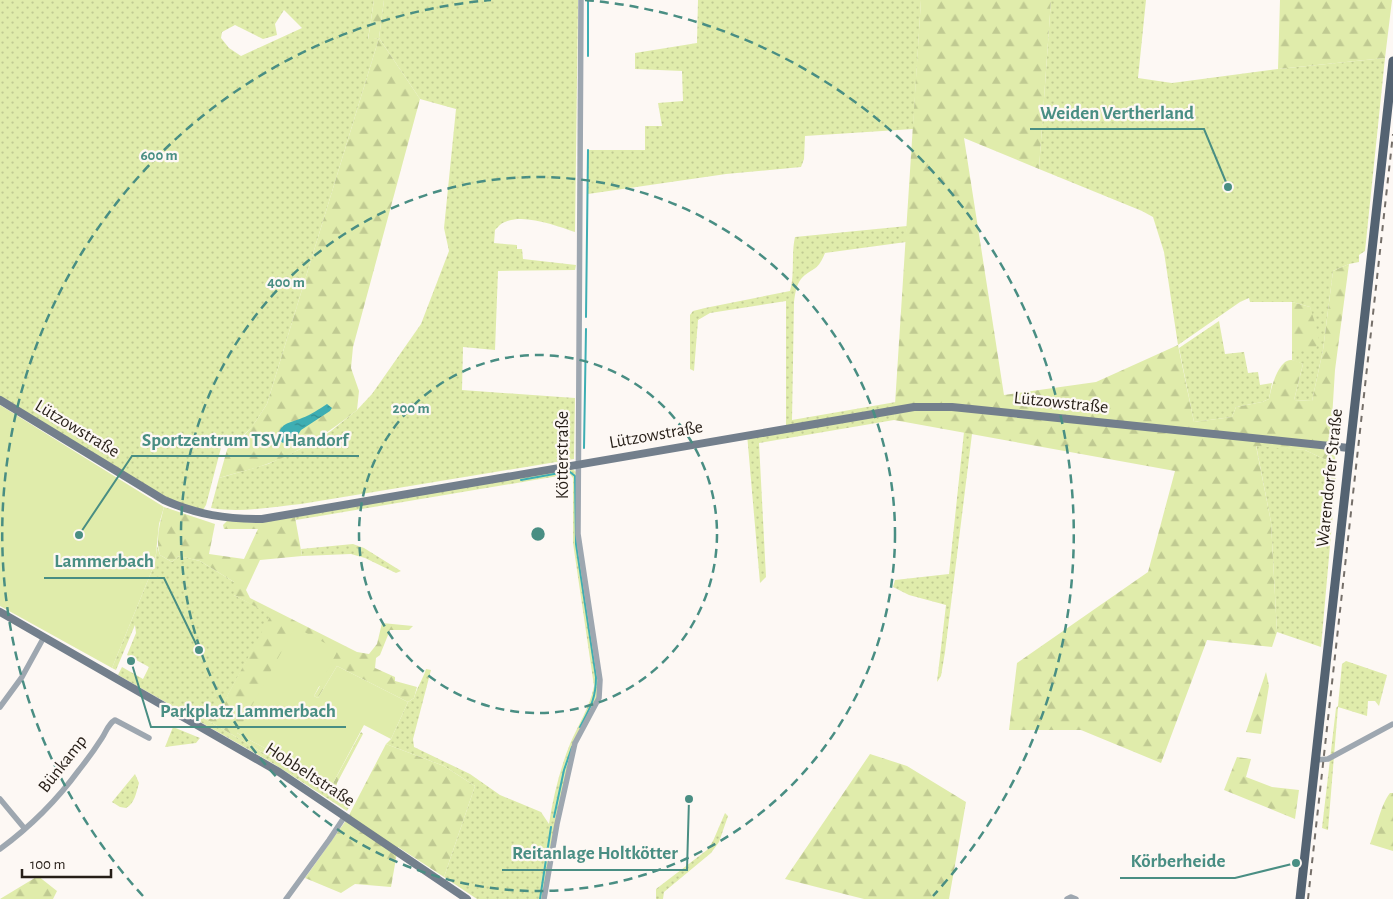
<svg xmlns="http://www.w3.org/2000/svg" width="1393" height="899" font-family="'Alegreya Sans',sans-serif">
<defs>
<pattern id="green-dots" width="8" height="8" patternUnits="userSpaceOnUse" patternTransform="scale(1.25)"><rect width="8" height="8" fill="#e0ecab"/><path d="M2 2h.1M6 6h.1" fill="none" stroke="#c0ca92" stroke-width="1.8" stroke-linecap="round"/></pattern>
<pattern id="forest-firs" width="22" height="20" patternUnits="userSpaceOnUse" patternTransform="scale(1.25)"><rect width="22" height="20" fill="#e0ecab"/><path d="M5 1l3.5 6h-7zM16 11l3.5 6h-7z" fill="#c0ca92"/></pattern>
<pattern id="water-ripples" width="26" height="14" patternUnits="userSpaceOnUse" patternTransform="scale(1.25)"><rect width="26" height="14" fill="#3daeb3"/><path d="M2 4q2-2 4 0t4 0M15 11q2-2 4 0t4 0" fill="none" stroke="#338d91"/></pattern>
</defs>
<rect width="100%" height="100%" fill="#fdf8f4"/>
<path fill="url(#green-dots)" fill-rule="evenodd" d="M 0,0 L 374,0 L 368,39 L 379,38 L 384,0 L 578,0 L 575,232 C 557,226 524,213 505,222 C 501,223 498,227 495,230 L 494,243 L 517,245 L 517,249 L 522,249 L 523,259 L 576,265 L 575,270 L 498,271 L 495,350 L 463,347 L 462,390 L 575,398 L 574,459 L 301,504 C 272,507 241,513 211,508 L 219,478 L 268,464 L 305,447 L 331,431 L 357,410 L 372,394 L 421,324 L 449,251 L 444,228 L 456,109 L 420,99 L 379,38 L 267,404 L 252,427 L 236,442 L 222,444 L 206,505 L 203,510 L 180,504 L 165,497 L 0,396 ZM 284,10 L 302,28 L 241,56 L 229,48 L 221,38 L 222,32 L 235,25 L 263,39 L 277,35 L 275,24 Z
M 698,0 L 921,0 L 913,129 L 805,136 L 804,159 L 801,167 L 726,174 L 588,194 L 588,150 L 645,150 L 645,126 L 662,126 L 658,103 L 683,101 L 682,71 L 635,69 L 635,53 L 697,43 Z
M 1051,0 L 1146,0 L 1138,78 L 1172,83 L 1278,69 L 1385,58 L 1365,251 L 1359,255 L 1359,262 L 1349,264 L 1333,271 L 1323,350 L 1312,401 L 1294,400 L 1303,364 L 1292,360 L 1292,349 L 1316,349 L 1310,307 L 1292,302 L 1250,302 L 1249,298 L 1240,302 L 1178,345 L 1164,252 L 1153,217 L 1142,211 L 1039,169 Z
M 907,226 L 906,242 L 825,253 C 817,273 812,267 801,279 C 796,285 795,295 794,302 L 792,420 L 896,402 L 894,420 L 759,443 L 766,577 L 760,583 L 747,434 L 786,427 L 786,301 L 710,313 L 698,320 L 694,371 L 690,369 L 690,315 L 693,311 L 705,308 L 790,291 C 795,273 791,255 795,237 Z
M 1219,321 L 1225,354 L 1244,352 L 1248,373 L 1258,372 L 1260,385 L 1272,383 L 1269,399 L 1262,402 L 1236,407 L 1232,417 L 1194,422 L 1179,348 Z
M 964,432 L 972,434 L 945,652 L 941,676 L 937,682 L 946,605 L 909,595 L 893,587 L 895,580 L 949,574 Z
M 1256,445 L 1305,450 L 1326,460 L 1330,452 L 1335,454 L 1336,478 L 1321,647 L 1277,632 L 1271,522 Z
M 569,468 L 574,470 L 578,474 L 578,534 L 600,680 L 599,698 L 575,743 L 542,899 L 477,899 L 444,877 L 475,786 L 444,766 L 386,744 L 391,739 L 408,702 L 414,698 C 417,687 423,679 426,669 L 431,670 L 413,739 L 414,747 L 470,774 L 500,795 L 541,812 L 549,824 C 553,797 560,769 570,744 C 578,725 590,707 594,686 L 573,543 L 573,478 L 570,474 L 296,520 L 295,517 Z
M 353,544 L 364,548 L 401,571 L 396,573 L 365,558 L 351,554 L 302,556 L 301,549 Z
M 157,546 L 160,555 L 172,562 L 179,556 L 200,561 L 234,582 L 234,595 L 272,615 L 214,720 L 195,713 L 351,804 L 347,811 L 274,764 L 118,675 L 122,667 L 143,679 L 149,667 L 127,655 L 136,633 L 135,625 L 116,670 L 112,668 L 155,563 Z
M 1346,661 L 1387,675 L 1379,706 L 1375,701 L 1368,701 L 1367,716 L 1338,707 L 1328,830 L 1322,828 L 1336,708 L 1338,706 L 1342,664 Z
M 173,727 L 200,738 L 196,743 L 165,747 Z
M 135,774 L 139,783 C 136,793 135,803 126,808 L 120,807 L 112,802 Z
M 725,813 L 728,816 L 719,842 L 711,853 L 664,892 L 663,899 L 656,899 L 656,889 L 707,850 L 713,841 Z"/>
<path fill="url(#forest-firs)" d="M 374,0 L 384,0 L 379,38 L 420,99 L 353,347 L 351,368 L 359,391 L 357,410 C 329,432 301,452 267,464 C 252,470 235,473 219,478 L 229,443 C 246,441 258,417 267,404 L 379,38 L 368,40 Z
M 921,0 L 1051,0 L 1039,169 L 964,138 L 1004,395 L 1096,382 L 1178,345 L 1194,422 L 1232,417 L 1236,407 L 1262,402 L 1269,399 C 1271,389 1278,360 1291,360 C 1295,360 1299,362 1303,364 L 1294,400 L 1312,401 L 1323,350 L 1333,271 L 1349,264 L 1335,370 L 1330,451 L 1326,460 L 1305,450 L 1256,446 L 1271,522 L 1277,632 L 1272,647 L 1207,640 L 1161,763 L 1081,730 L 1009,730 L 1017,663 L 1148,572 L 1175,471 L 894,420 Z
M 1280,0 L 1392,0 L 1385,58 L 1278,69 Z
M 1292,302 L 1310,307 L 1319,336 L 1316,349 L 1292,349 Z
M 164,507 L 215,524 L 209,554 L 244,559 L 258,529 L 224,529 L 223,525 L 227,521 L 258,523 L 295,517 L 302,556 L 260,560 L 246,590 L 250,598 L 357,652 L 369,654 L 377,644 L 382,623 L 413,626 L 409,630 L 390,630 L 380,655 L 376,658 L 375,668 L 395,677 L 395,681 L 417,687 L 414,698 L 408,702 L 337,666 L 318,698 L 314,696 L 320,686 L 237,733 L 332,785 L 361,732 L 363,734 L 337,783 L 336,790 L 352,801 L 351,804 L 195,713 L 193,709 L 214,720 L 271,615 L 234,595 L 234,582 L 200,561 L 179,556 L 172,562 L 160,555 C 155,539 160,523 164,507 Z
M 1266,672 L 1269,686 L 1261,734 L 1246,732 Z
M 386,744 L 444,766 L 475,786 L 444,877 L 398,847 L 391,887 L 355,884 L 341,893 L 305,878 L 347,819 Z
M 870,754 L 907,766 L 966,802 L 949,899 L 864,899 L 785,879 Z
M 1237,757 L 1251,759 L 1246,777 L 1272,787 L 1299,790 L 1295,819 L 1224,790 Z
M 1390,793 L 1393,793 L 1393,851 L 1370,844 C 1376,829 1381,804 1390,793 Z
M 38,876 L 57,891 L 53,899 L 0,899 Z"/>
<path fill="#e0ecab" d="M 0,405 L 164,507 L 159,524 L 155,563 L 112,668 L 0,606 Z
M 295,627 L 338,650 L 314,696 L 318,698 L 337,666 L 408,702 L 391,739 L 364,725 L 332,785 L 237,733 Z"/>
<path fill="url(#water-ripples)" d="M 327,404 L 332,408 L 330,411 L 301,430 L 296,438 L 283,443 L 279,440 C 277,423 290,423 302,418 C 311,415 319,409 327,404 Z"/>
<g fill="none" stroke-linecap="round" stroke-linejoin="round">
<path stroke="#3daeb3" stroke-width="2" d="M 588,56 L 588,0
M 586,317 L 588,150
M 584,448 L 586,329
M 521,480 L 565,472 L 570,472 L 575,476 L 576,544 L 596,677 C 596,699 590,708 580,727
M 554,817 L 564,770 L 572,747
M 540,899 L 551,827"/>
<path stroke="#9ea7b0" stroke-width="5.5" d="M 0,707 L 22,677 L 44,637
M 1316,760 L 1328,759 L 1393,724
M 0,799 L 25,829
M 0,849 C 30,827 57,800 79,770 C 87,760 95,749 102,738 C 106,732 108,724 115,720 L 149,738
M 286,899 L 329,840 L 345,816
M 544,899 L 557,824 L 575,743 L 599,698 L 600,680 L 578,534 L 581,0
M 1067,899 L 1071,897 L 1076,899"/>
<path stroke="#737f8c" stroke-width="8" d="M 0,400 L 164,500 C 198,515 226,519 262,519 L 914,407 L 952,407 L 1349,448
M 0,612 L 279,772 L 467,899"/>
<path stroke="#546372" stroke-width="9" d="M 1300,899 L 1393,61"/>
<path stroke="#756f69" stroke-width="2" stroke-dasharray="6 6" stroke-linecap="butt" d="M 1308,899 L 1393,134"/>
</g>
<g fill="none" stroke="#498e83" stroke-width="2.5" stroke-dasharray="9 6">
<circle cx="538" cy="534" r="179"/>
<circle cx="538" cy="534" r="357"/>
<path d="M143 896A536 536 0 0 1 491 0M585 0A536 536 0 0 1 933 896"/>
</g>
<g text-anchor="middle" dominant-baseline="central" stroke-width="4.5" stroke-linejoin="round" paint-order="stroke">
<g font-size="18" fill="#261e17" stroke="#fdf8f4">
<text transform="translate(1061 403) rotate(6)">Lützowstraße</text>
<text transform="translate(77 429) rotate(31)">Lützowstraße</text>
<text transform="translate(656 435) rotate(-10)">Lützowstraße</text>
<text transform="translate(563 455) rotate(-90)">Kötterstraße</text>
<text transform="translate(1330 478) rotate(-84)">Warendorfer Straße</text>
<text transform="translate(63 764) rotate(-52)">Bünkamp</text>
<text transform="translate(310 775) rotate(33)">Hobbeltstraße</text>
</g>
</g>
<circle cx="538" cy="534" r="8" fill="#498e83" stroke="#fdf8f4" stroke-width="2.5"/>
<g font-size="15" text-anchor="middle" font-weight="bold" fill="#498e83" stroke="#fdf8f4" stroke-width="4.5" stroke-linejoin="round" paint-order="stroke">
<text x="159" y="160">600 m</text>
<text x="286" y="287">400 m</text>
<text x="411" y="413">200 m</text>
</g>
<path fill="none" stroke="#498e83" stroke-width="2" d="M1228 187L1204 129H1030M79 535L132 456H359M199 650L164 578H44M131 661L151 727H346M689 799L687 870H502M1296 863L1235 878H1120"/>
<g fill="#498e83" stroke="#fdf8f4" stroke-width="2">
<circle cx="1228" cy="187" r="5"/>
<circle cx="79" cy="535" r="5"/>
<circle cx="199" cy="650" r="5"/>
<circle cx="131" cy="661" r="5"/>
<circle cx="689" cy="799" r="5"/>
<circle cx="1296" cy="863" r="5"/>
</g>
<g font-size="19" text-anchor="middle" font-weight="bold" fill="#498e83" stroke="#fdf8f4" stroke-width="4.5" stroke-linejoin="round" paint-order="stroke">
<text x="1117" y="119">Weiden Vertherland</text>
<text x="245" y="446">Sportzentrum TSV Handorf</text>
<text x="104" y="567">Lammerbach</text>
<text x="248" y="717">Parkplatz Lammerbach</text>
<text x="595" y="859">Reitanlage Holtkötter</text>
<text x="1178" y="867">Körberheide</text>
</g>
<path d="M22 869v8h89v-8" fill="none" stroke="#261e17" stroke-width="2.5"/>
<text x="30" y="869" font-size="15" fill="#261e17" stroke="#fdf8f4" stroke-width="4" paint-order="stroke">100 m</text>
</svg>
